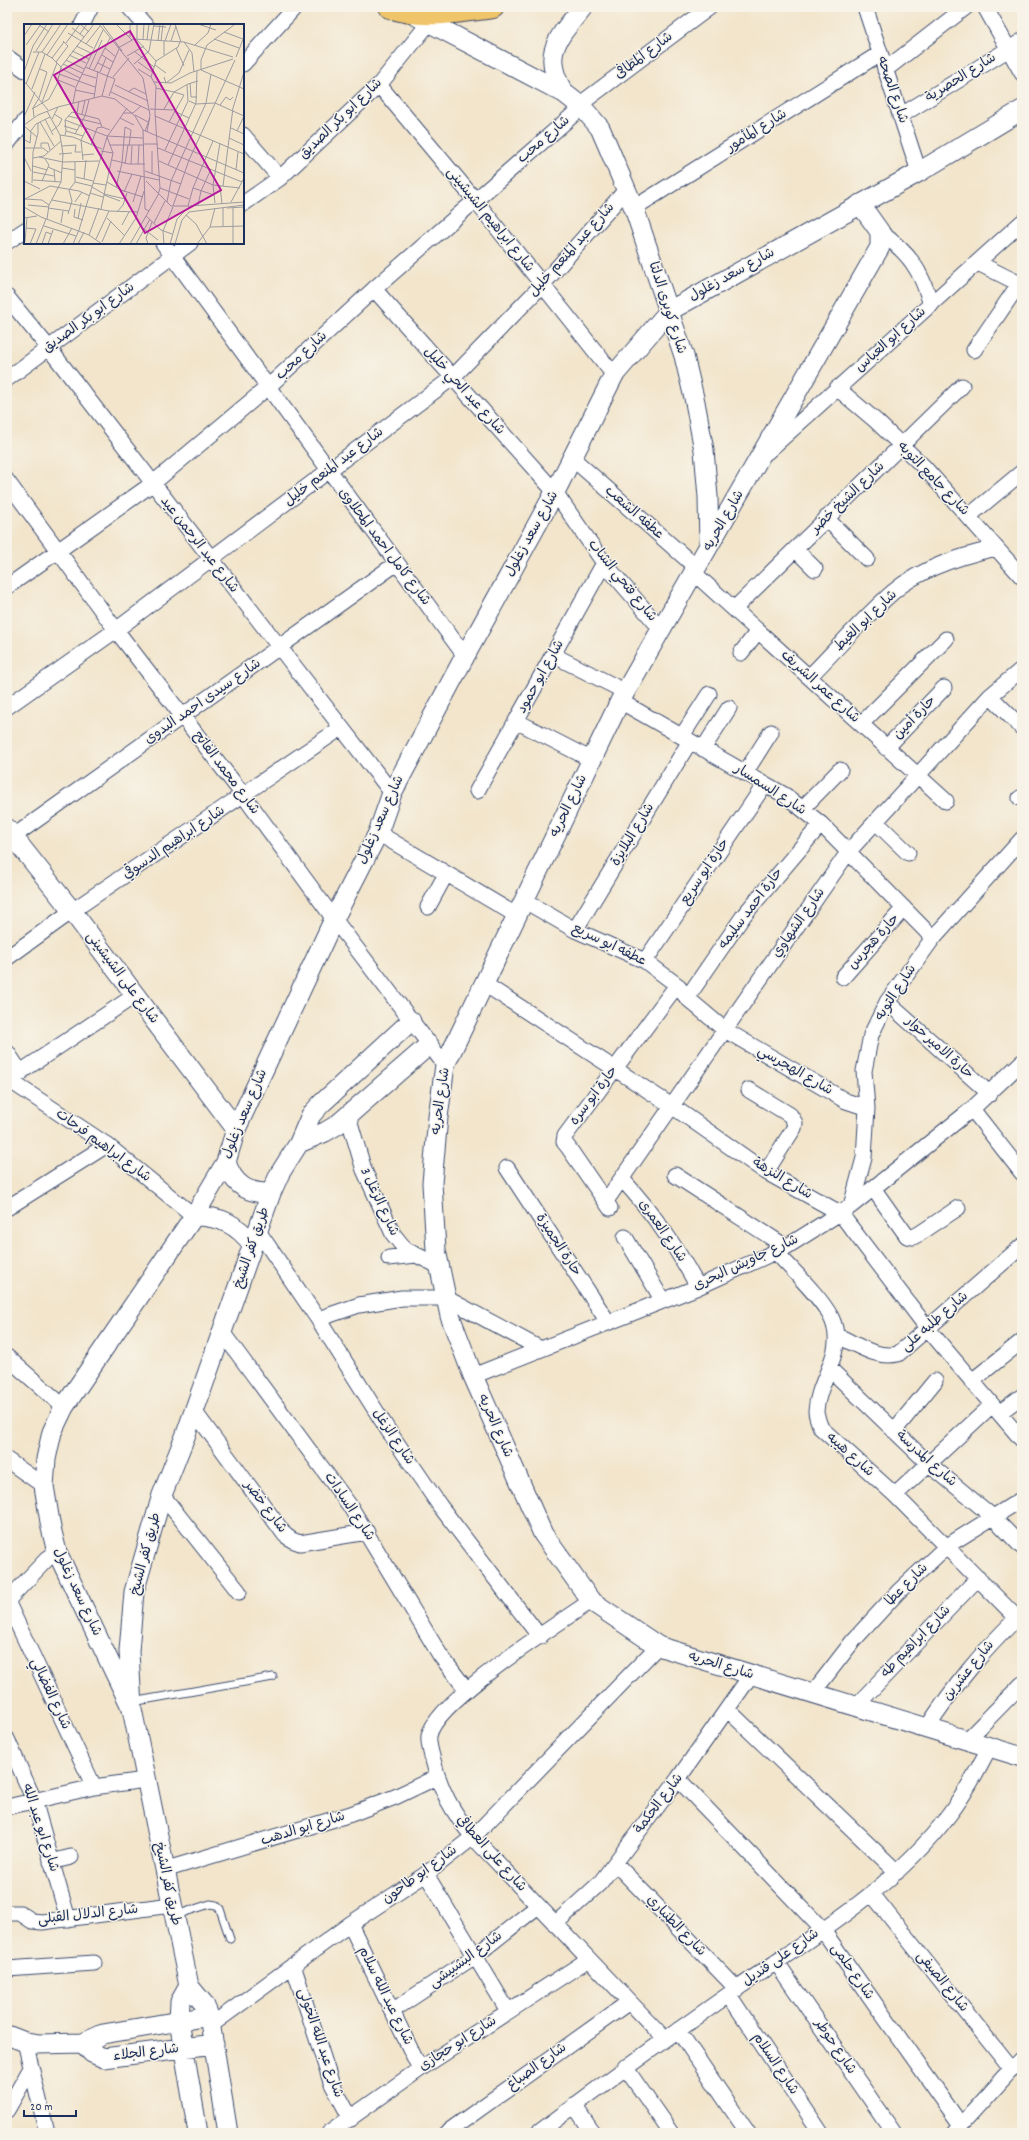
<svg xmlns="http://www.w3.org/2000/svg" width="1029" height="2140" font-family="Dekko,'Playpen Sans Arabic',sans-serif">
<rect width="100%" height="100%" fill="#f7f3e8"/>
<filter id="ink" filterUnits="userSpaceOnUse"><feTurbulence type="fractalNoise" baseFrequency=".025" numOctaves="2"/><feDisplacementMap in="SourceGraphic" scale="8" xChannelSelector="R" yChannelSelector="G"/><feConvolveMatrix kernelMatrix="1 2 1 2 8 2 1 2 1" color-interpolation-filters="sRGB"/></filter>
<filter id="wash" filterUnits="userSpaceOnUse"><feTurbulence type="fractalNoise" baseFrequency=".012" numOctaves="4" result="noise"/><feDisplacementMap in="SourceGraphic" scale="16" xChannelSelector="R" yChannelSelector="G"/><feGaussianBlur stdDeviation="0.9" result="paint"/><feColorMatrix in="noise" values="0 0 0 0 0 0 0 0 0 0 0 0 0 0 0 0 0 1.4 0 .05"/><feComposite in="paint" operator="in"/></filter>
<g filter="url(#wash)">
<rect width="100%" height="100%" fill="#f2e5cc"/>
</g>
<g filter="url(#ink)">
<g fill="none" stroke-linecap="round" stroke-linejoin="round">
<g stroke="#3b4a6e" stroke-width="9">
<path id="service" d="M 132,1702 L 273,1677
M 176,1915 L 210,1904 L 216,1905 L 220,1909 L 230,1939"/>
</g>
<g stroke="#3b4a6e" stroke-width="17">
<path id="minor" d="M 129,7 L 145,25
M 865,7 L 919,172
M 985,7 L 1022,73
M 82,25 L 91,7
M 7,57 L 25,70
M 243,64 L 295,7
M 885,70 L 966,7
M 379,85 L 475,200 L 614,375
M 579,105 L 710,7
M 900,116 L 1022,41
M 243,135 L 280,178
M 7,144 L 25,121
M 243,204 L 280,178 L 379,85 L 429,23
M 634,208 L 879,54
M 880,232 C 909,253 921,269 931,305
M 7,242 L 25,230
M 163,243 L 465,656
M 978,263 L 1022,285
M 374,289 L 555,492 L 604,563 L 661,629
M 7,297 L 48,347 L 392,793
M 974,350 L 1019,284
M 7,379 L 190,243
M 837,388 L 876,421 L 924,467 L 1022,577
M 767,452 L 1022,222
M 572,458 L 697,568
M 7,481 L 116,630 L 244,796 L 334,919 L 445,1065
M 969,516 L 1022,472
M 826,518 L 867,559
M 795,549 L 815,569
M 694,573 L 946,801
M 7,587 L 152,484 L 268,387 L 374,289 L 582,107
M 734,609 L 962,386
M 741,653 L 758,631
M 553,655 L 626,692
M 809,677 C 837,649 863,618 893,592 C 921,568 961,556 996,548
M 990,696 L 1022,728
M 620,701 L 786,796 L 821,824 L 933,938
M 7,707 L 116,630 L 452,378 L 543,284 L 626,190
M 516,721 L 592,760
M 861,724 L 946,639
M 682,736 L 709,694
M 886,748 L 944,688
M 703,749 L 729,708
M 745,773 L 771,732
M 477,791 L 604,563
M 1020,798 L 1022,797
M 802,809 L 840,770
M 876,822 L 908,853
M 378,833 L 516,915
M 7,841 L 397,563
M 523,900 L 575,930 L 645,961 L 677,985 L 687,998 L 725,1030 L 846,1101 L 867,1108
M 428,907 L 446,874
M 575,930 L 690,741
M 7,958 L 72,911 L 341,728
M 645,961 L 765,784
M 843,977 L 904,908
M 483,983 L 672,1106 L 766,1172 L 840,1213 L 928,1329 L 1022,1440
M 687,998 L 744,915 L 821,824
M 887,1002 L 990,1094
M 7,1052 L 21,1073
M 9,1080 L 107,1145 L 194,1216
M 7,1081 L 134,996
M 749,1090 L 790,1115 L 795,1123 L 794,1128 L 766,1172
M 972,1109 L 1022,1173
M 348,1116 L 364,1170 L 393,1234 L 406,1250 L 439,1266
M 507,1168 L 608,1322
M 675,1175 L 786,1247
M 622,1179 C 654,1214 675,1245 698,1287
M 873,1188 L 907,1236 L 913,1237 L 919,1234 L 958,1208
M 606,1201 L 849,851 L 990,696 L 1022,669
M 851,1206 L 864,1158 L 867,1108 L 864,1071 L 871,1035 L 887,1002 L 933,938 L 1022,839
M 7,1208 L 107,1145
M 610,1208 L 568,1147 L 564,1142 L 565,1136 L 677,985
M 258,1231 L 318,1319 L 388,1430 L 440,1506 L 540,1637
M 625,1237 L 663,1301
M 776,1252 C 792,1270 820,1296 831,1317 C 848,1352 818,1377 816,1411 C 816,1416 819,1423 821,1428 L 895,1495 L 1022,1623
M 389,1258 L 416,1255
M 318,1319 L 359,1305 L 402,1298 L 446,1298 L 541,1349
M 222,1332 L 350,1506 L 440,1655 L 466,1689
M 836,1335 C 856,1344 876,1359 898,1354 L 1022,1246
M 7,1357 L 64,1407
M 830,1369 L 929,1464 L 993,1517 L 1022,1547
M 473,1376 L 698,1287 L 786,1247 L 851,1206 L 972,1109 L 1022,1062
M 972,1381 L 1022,1341
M 194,1411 L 285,1535 L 292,1540 L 300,1543 L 367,1532
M 999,1413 L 1022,1396
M 894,1431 L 935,1381
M 7,1460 L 44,1486
M 162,1495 L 239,1592
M 895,1495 L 992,1405
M 7,1601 L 94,1787
M 7,1601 L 47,1559 L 57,1552
M 591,1601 C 558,1624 435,1701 429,1736 C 428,1744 431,1752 433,1760 C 440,1790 453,1813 473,1837 L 665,2039
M 812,1694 L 853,1641 L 898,1592 L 947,1546 L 1022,1499
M 855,1707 L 978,1578
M 728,1710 L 897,1872
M 926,1729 C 954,1686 980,1654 1017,1618
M 7,1739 L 34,1800 L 68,1919
M 966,1741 L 1022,1684
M 678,1779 L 822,1929 L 961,2125
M 7,1807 L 94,1787 L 145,1780
M 51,1862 L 71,1857
M 615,1863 L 737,1989
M 164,1870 L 351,1814 L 395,1797 L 437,1777
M 426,1874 L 508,2011
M 872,1894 L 1012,2070
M 7,1913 L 20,1913 L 32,1921 L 42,1922 L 171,1905
M 350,1924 L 420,2069
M 555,1924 L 600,1883 L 678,1779 L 751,1675
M 776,1962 L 894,2133
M 293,1965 L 331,2082 L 351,2119
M 7,1969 L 94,1963
M 729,1995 L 821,2133
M 392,2011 L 475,1956 L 538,1906
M 210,2026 L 350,1924 L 426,1874 L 473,1837 L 658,1646
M 678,2030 L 748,2133
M 25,2042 L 47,2133
M 625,2067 L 671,2133
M 574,2105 L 593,2133
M 7,2110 L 31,2068
M 955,2132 L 1022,2058
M 329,2133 L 420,2069 L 589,1959
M 446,2133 L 629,2002
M 538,2133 C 600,2086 664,2040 728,1995 C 805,1941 891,1892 949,1815 C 965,1794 977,1771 989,1748"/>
</g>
<g stroke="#3b4a6e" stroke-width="21">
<path id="tertiary" d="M 409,12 L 564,93 L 582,107 L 600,128 L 607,144 L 634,208 L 684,356 L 695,402 L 704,450 L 708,497 L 709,545
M 564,93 C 540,54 558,38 583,7
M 860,204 L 880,232 L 880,247 L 620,701 L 445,1065 L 438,1117 L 432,1183 L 436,1250 L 450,1316 L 473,1376 L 543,1534 L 591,1601 L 658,1646 L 1022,1757
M 7,829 L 72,911 L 236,1129
M 299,1143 L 325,1132 L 337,1125 L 429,1045
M 226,1162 C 233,1184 247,1194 271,1193
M 194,1216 C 220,1216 237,1224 253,1245
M 132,1709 L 57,1552 L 51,1528 L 44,1486 L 46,1459 L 52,1432 L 64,1407 L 194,1216 L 226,1162 L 236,1129 L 334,919 L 378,833 L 392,793 L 465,656 L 555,492 L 614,375 L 669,311 L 919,172 L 1022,110
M 189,1986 L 180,2002 L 179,2021 L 198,2133
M 7,2035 L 25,2042 L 38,2044 L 83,2043 L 103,2034 L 209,2016
M 83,2043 L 92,2053 L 104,2058 L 214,2044
M 228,2133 L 209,2016 L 204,2004 L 189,1986 L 132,1709 L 129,1651 L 134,1592 L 162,1495 L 186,1434 L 271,1193 L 280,1173 L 299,1143 L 311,1115 L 321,1104 L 411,1021"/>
</g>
<g stroke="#3b4a6e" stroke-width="24">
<path id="primary" d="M 390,7 C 422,19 461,11 493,7"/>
</g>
<use href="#service" stroke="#fff" stroke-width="7"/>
<use href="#minor" stroke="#fff" stroke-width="15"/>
<use href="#tertiary" stroke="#fff" stroke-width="19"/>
<use href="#primary" stroke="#f0c469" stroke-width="22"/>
</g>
</g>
<g text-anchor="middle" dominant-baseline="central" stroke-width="3" stroke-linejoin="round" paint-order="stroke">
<g font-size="14" fill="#1b2f5e" stroke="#f7f3e8">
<text transform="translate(644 56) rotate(-37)">شارع المطافى</text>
<text transform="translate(961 78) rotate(-32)">شارع الحصرية</text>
<text transform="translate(892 90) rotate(71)">شارع الصحه</text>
<text transform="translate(341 119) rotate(-44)">شارع ابو بكر الصديق</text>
<text transform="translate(757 131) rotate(-32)">شارع المأمور</text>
<text transform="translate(544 140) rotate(-41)">شارع محب</text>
<text transform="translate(490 220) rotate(51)">شارع ابراهيم الشيشينى</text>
<text transform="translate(572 250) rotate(-48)">شارع عبد المنعم خليل</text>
<text transform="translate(732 275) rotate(-29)">شارع سعد زغلول</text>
<text transform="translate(667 308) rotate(72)">شارع كوبرى الدلتا</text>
<text transform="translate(89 318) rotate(-36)">شارع ابو بكر الصديق</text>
<text transform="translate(891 340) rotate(-42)">شارع ابو العباس</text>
<text transform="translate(302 356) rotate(-43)">شارع محب</text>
<text transform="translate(464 391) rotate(48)">شارع عبد الحي خليل</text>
<text transform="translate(334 467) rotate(-37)">شارع عبد المنعم خليل</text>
<text transform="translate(933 479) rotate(46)">شارع جامع التوبه</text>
<text transform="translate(848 498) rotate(-44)">شارع الشيخ خضر</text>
<text transform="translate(634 513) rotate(41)">عطفه الشعب</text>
<text transform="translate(724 521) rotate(-60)">شارع الحريه</text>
<text transform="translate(532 534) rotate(-61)">شارع سعد زغلول</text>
<text transform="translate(199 545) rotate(52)">شارع عبد الرحمن عيد</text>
<text transform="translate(384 547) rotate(53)">شارع كامل احمد المحلاوى</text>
<text transform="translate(622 581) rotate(51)">شارع فتحي الشاب</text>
<text transform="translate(866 621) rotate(-44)">شارع ابو الغيط</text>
<text transform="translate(541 677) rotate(-61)">شارع ابو حمود</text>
<text transform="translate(820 687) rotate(42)">شارع عمر الشريف</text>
<text transform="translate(203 702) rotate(-35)">شارع سيدى احمد البدوى</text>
<text transform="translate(915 718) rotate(-46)">حارة أمين</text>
<text transform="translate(226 773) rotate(53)">شارع محمد الفاتح</text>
<text transform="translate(770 790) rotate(33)">شارع السمسار</text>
<text transform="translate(569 806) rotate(-64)">شارع الحريه</text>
<text transform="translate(381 820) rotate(-66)">شارع سعد زغلول</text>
<text transform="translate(633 835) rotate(-59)">شارع البلايزة</text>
<text transform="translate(174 843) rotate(-34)">شارع ابراهيم الدسوقي</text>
<text transform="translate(705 872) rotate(-56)">حارة ابو سريع</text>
<text transform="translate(751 909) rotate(-53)">حارة احمد سليمه</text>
<text transform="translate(799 923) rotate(-55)">شارع الشهاوي</text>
<text transform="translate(874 942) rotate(-48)">حارة هجرس</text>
<text transform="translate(609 945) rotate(26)">عطفه ابو سريع</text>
<text transform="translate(122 978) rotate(53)">شارع على الشيشينى</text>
<text transform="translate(896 993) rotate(-57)">شارع التوبه</text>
<text transform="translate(939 1048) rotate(42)">حارة الامير حوار</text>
<text transform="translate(795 1071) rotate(30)">شارع الهجرسي</text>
<text transform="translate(594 1096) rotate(-53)">حارة ابو سره</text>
<text transform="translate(441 1101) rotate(-82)">شارع الحريه</text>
<text transform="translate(245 1114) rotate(-67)">شارع سعد زغلول</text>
<text transform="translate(103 1146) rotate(36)">شارع ابراهيم فرحات</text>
<text transform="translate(782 1179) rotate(31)">شارع النزهة</text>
<text transform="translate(379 1202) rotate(65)">شارع الزغل 3</text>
<text transform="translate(662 1231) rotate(55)">شارع العمرى</text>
<text transform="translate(558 1245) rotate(57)">حارة الجميزة</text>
<text transform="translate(252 1248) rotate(-71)">طريق كفر الشيخ</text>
<text transform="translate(746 1263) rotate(-25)">شارع جاويش البحرى</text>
<text transform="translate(935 1322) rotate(-41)">شارع طلبه على</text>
<text transform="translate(495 1426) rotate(66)">شارع الحريه</text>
<text transform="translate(393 1437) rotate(56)">شارع الزغل</text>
<text transform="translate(850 1455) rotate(42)">شارع هيبه</text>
<text transform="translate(926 1459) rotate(42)">شارع المدرسة</text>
<text transform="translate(265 1507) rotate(53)">شارع خضر</text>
<text transform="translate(349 1507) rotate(56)">شارع السادات</text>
<text transform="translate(146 1554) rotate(-75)">طريق كفر الشيخ</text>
<text transform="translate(907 1585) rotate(-45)">شارع عطا</text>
<text transform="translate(77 1592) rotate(65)">شارع سعد زغلول</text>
<text transform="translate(916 1642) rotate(-46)">شارع ابراهيم طه</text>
<text transform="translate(721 1666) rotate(17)">شارع الحريه</text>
<text transform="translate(969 1671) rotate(-51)">شارع عشرين</text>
<text transform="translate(50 1694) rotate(65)">شارع الفضالي</text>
<text transform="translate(659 1804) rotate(-53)">شارع الحكمة</text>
<text transform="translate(40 1828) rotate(72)">شارع ابو عبد الله</text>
<text transform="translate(303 1829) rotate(-17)">شارع ابو الدهب</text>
<text transform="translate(491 1854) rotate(48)">شارع على العطافي</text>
<text transform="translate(420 1875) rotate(-36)">شارع ابو طاحون</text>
<text transform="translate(167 1884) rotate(78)">طريق كفر الشيخ</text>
<text transform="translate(88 1915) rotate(-6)">شارع الدلال القبلى</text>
<text transform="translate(676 1926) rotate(46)">شارع الطنباري</text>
<text transform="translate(781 1958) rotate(-35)">شارع على قنديل</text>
<text transform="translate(466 1960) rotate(-36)">شارع البشبيشى</text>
<text transform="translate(852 1972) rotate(55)">شارع حلمى</text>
<text transform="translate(942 1982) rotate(51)">شارع الصيفى</text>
<text transform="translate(385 1996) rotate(64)">شارع عبد الله سلام</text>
<text transform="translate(320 2043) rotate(71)">شارع عبد الله الخولى</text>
<text transform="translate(458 2044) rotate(-33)">شارع ابو حجازى</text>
<text transform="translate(835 2047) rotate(56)">شارع حوطر</text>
<text transform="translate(146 2053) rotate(-7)">شارع الجلاء</text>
<text transform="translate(775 2064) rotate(56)">شارع السلام</text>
<text transform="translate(537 2067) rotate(-36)">شارع الصباغ</text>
</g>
</g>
<g transform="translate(24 24)">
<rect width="220" height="220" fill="#f2e5cc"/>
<path fill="none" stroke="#9c9ca0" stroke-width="1" d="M 14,0 L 25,8M 75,0 L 119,54 L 126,91 L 123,108M 78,0 L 98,27M 92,0 L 108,16M 151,0 L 157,18M 174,0 L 192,6M 210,1 L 183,21 L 177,36 L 177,46 L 220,65M 130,2 L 142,3M 48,4 L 60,13M 200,8 L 219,15M 44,9 L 69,24M 56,10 L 63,0M 0,12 L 8,0M 106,13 L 106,0M 190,15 L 215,24M 113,16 L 132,37M 113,16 L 113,0M 119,16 L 120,0M 123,16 L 125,0M 134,17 L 136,0M 137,17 L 139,0M 140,17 L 140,31M 141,17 L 147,0M 147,17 L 152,2M 160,18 L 168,29 L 170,48M 42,19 L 56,0 L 65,8M 62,20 L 76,2M 2,21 L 17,0M 171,21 L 184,9 L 187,0M 52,22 L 67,29M 81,24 L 92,33M 94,24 L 110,15 L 160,18 L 209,33M 152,24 L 160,42M 12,27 L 29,0M 48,27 L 65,35M 110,27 L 130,43M 9,28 L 18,28 L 28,34 L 37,43M 18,28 L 37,0M 23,31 L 44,0M 45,31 L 62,39M 78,31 L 89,38M 103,32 L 120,22M 212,33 L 220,13M 28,34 L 40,18M 42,36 L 60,45M 132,37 L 154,23 L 156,18M 32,38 L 44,22 L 39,17M 114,38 L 128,48M 74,39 L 86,45M 39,40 L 58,49M 110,40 L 125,27 L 130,0M 131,41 L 142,49M 61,43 L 91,55 L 85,72M 36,44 L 56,54M 65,45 L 78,16M 70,46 L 86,14M 0,48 L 9,22 L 23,0M 76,48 L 82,34M 35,50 L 71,63M 58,50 L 72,54M 89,53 L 105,34M 127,53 L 132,37M 140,53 L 142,59 L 155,49 L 165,26M 34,56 L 51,63M 0,57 L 24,86M 130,58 L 147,59 L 166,49 L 209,35M 166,59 L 167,73 L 173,73M 2,60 L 15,28M 91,61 L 124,77M 132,64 L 150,68 L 164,60 L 174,57M 8,65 L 21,30M 51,66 L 70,70M 87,68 L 125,86M 104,68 L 110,64 L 122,70M 78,72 L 84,50 L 95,25M 70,74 L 74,47M 165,77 L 172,80 L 191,79 L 220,92M 18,78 L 33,39M 49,79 L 52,63 L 79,6M 196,81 L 202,73 L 206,76 L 209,73M 8,85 L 25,75 L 33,60 L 37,43 L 70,0M 126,85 L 150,86M 140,85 L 150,68 L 160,71M 23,87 L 36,111 L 39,130 L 37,158 L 25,181 L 23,195M 150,87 L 165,94M 53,89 L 55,77M 99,89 L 109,89 L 117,82M 58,90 L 61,76M 111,91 L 124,98M 44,92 L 77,100M 131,92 L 220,130M 0,93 L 11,68M 10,93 L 9,84 L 15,74 L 23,48 L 16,45M 96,94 L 110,101M 21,95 L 29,111M 28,95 L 34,83M 41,96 L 83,112 L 119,114M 16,98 L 30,122M 145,98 L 160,71M 0,101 L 14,91 L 34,83 L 78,72 L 91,75 L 111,92 L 119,106 L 121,185 L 125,187M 0,102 L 13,113M 40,102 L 53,106M 101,103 L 107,106 L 105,122M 207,104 L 220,110M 119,106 L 220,149M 28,107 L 35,101 L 38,95 L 30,90M 42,107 L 41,96 L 48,88 L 75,95 L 78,103 L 86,106M 121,107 L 126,94M 213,107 L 220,92M 6,108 L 12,100 L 26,93M 51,110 L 61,92 L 65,76M 36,111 L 49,113 L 78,125M 41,111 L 42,107 L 59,112M 205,114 L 220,121M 1,116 L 6,119 L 7,108M 57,116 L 59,136M 57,116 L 63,104M 120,120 L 134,120M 67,121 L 73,104 L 78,103M 86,121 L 120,121M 38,122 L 52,121 L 51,128 L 57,128M 17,123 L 17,119 L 24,119 L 26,126M 0,124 L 19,124 L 24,128M 134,124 L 218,158M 141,126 L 164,77 L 163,61M 77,127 L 89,129M 128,127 L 128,150M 35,130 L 48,129M 58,131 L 70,130M 0,133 L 7,147M 15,133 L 39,138 L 75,137M 9,134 L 20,132 L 37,117M 88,136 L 105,140 L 121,140M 135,137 L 189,161 L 216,164M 101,140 L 104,121M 107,140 L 108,122M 114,140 L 115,121M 144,141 L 172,79 L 173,47M 9,142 L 23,146M 24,143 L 38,149M 38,144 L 51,146M 30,145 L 31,157M 212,146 L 214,128M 93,147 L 121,153M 121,147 L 157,160M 9,148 L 30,152M 52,153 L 69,157M 121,153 L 135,156M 60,155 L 62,136M 9,156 L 37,158M 0,157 L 16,165M 18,157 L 25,141 L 21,135M 122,157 L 147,182 L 165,182M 51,158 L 51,138M 83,158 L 97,166 L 119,173M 8,159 L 9,128 L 14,109 L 14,99M 69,159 L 82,161M 196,162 L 198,180M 199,162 L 209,84 L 220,48M 68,163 L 80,170 L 101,175M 92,163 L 98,139 L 101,103M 136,164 L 165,175M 169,164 L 190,171M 45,166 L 51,158 L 68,162M 100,168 L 108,150M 66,169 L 79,173M 80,171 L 96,177M 1,175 L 26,162 L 55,167 L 66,172M 1,175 L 18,176 L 25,181M 28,176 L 85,187 L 114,188M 51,178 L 58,168M 109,178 L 117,152M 143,178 L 147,157 L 182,79 L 187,50M 207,178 L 220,154M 191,179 L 189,161 L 196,119M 4,181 L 25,183M 174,181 L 177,167 L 187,145M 149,182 L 165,136 L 211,36M 164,182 L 169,164 L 189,117M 0,183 L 17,193 L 65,211 L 78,220M 24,184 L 45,187M 199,184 L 199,202M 203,184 L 220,183M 209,184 L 209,220M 51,185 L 50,193 L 59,196M 77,185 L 89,129 L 83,113M 93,188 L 99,181 L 103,169M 44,190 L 48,177 L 45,166M 162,191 L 172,200 L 183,220M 122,192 L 137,206 L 148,210M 0,194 L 13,192M 83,194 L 101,212M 54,195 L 57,179M 37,199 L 39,187M 130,199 L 141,177M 98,201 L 105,188M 20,202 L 52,212M 116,202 L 134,216M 186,203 L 220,202M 2,204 L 12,205 L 6,220M 55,206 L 83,113 L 103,84M 65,211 L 75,184M 72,215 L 85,187M 1,218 L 3,193M 78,218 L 87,197M 12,220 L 22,195M 18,220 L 22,208 L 27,210M 24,220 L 29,206M 39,220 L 48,204M 49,220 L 55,206M 54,220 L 60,208M 95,220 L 112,194 L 120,167M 106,220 L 134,171 L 136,164 L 131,89 L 132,62 L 127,53 L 114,45M 112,220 L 126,195M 124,220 L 122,214 L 128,198M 140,220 L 139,207 L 149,183M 146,220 L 153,195 L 166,182 L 220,178M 151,220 L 158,196 L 165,188 L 220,181M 173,220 L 186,203 L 191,184"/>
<path fill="#b5179e" fill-opacity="0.15" stroke="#b5179e" stroke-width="2" d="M 106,7 L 197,166 L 121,209 L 30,51 Z"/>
<rect width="220" height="220" fill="none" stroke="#1b2f5e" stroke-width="2"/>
</g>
<rect width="1029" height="2140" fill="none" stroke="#f7f3e8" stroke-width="24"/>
<path d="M24 2110v6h52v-6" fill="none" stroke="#1b2f5e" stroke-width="2"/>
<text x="30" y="2110" font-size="12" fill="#1b2f5e" stroke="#f7f3e8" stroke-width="3" paint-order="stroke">20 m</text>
</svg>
